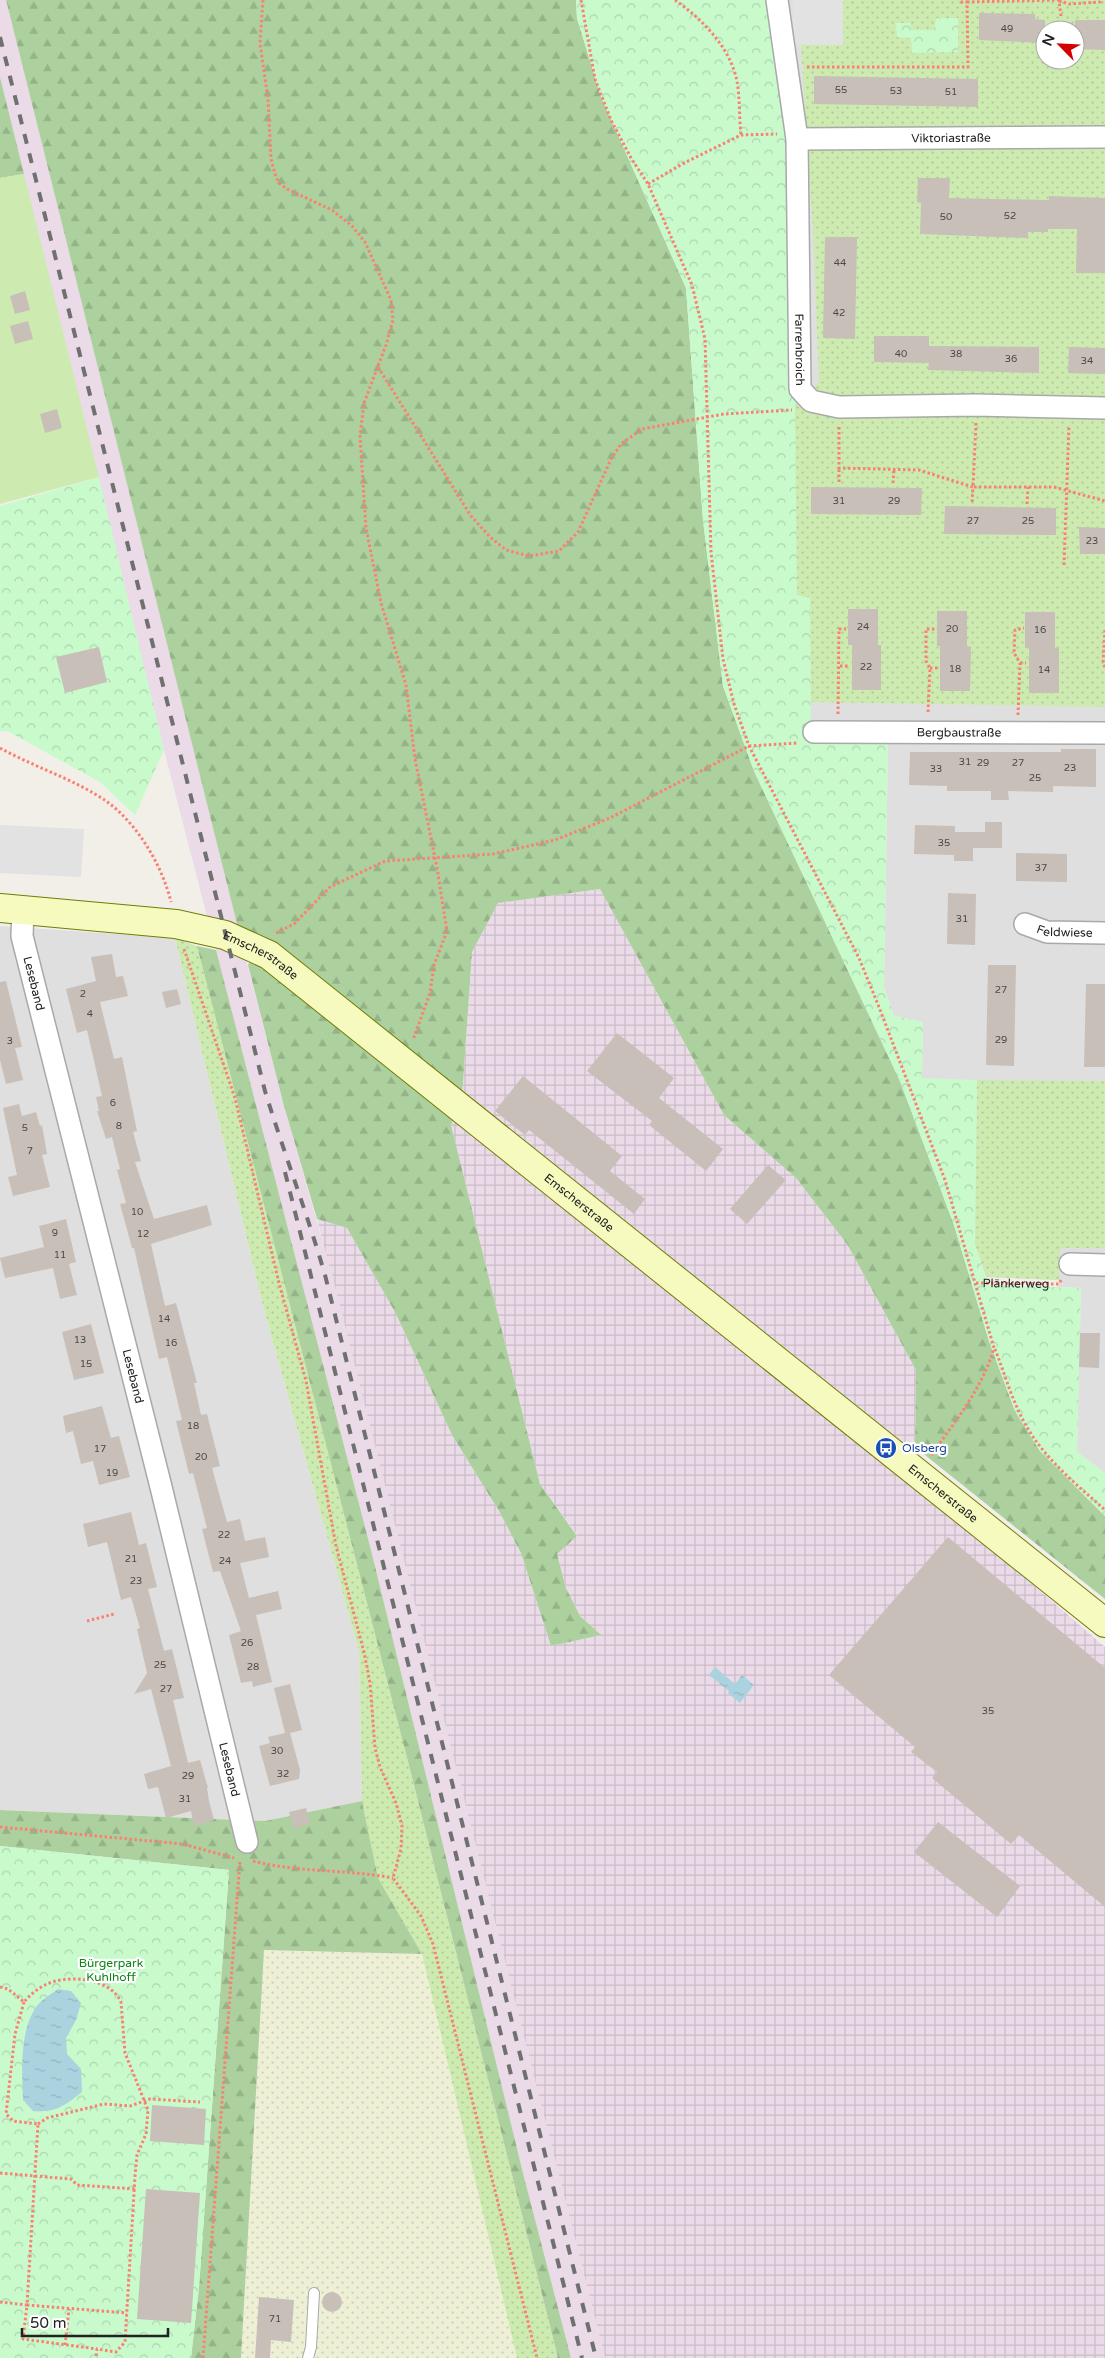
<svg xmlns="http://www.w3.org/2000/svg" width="1105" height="2358" font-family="'Varela Round',sans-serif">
<defs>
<pattern id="industrial-grid" width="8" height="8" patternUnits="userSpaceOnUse" patternTransform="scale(1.25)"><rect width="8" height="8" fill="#ebdbe8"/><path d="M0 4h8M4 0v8" fill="none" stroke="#c9bcc7"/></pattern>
<pattern id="farmland-dots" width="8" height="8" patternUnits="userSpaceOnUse" patternTransform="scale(1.25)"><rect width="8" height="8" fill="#eef0d5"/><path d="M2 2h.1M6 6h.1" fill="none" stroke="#ccceb7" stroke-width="1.8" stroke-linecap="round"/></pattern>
<pattern id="grass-dots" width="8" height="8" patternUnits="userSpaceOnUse" patternTransform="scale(1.25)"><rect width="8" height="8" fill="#cdebb0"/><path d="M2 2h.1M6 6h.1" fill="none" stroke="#b0c997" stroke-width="1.8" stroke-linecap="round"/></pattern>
<pattern id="forest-firs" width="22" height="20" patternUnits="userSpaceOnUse" patternTransform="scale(1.25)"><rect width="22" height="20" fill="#add19e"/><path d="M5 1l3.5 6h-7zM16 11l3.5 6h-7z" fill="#95b388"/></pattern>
<pattern id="park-crowns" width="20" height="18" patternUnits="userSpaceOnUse" patternTransform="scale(1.25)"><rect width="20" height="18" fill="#c8facc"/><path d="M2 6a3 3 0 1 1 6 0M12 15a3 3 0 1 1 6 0" fill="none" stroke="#acd6af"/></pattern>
<pattern id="water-ripples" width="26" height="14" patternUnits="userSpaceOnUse" patternTransform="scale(1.25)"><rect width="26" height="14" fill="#aad3df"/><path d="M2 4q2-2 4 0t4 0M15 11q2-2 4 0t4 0" fill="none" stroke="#92b5bf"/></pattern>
</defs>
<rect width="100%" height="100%" fill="#f2efe9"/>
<path fill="#e0dfdf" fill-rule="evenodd" d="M 783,0 L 1105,0 L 1105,1473 L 1077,1452 L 1081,1288 L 1059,1287 L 1059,1280 L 986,1277 L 922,1078 L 923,1022 L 894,1016 L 884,987 L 888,742 L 811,742 L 797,596 L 793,405 L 799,127 ZM 1045,30 L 1075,30 L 1075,60 L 1045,60 Z
M 0,926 L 175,938 L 263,1306 L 359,1651 L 362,1801 L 265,1821 L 0,1810 Z"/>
<path fill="url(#industrial-grid)" d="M 600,889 L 724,1115 L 796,1178 L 847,1244 L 916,1370 L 915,1447 L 918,1485 L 1105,1647 L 1105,2358 L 605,2358 L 317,1219 L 347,1228 L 395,1312 L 452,1435 L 499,1511 L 521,1553 L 551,1646 L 600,1635 L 580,1616 L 566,1588 L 557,1554 L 577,1535 L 540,1484 L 451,1125 L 462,1098 L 472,952 L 498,903 Z"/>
<path fill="#ebdbe8" d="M 0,0 L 6,0 L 240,936 L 284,1106 L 333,1278 L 605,2358 L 571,2358 L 523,2173 L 373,1558 L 164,750 L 0,77 Z"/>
<path fill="url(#farmland-dots)" d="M 264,1950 L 422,1954 L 517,2358 L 241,2358 Z"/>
<path fill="url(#grass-dots)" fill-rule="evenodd" d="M 798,0 L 1105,0 L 1105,707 L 811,702 L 810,598 L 797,596 L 793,406 L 819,382 L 813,230 ZM 1045,30 L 1075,30 L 1075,60 L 1045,60 Z
M 175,938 L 197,946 L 413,1781 L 558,2358 L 517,2358 L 422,1954 L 378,1878 L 362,1801 L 359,1651 L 263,1306 Z
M 977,1080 L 1105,1081 L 1105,1248 L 1060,1248 L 1059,1280 L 986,1277 L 975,1245 Z"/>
<path fill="url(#forest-firs)" d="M 6,0 L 576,0 L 577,18 L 601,97 L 686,288 L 703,520 L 723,686 L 754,771 L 900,1081 L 954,1225 L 989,1341 L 1015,1411 L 1040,1451 L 1105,1516 L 1105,1599 L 915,1447 L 916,1370 L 847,1244 L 796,1178 L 724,1115 L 600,889 L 498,903 L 472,952 L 462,1098 L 240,936 Z
M 0,77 L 24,174 L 0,178 Z
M 197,946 L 216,950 L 373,1558 L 523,2173 L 571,2358 L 558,2358 L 413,1781 Z
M 254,953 L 456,1114 L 451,1125 L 540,1484 L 577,1536 L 557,1554 L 566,1588 L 580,1616 L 601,1635 L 551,1646 L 521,1553 L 499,1511 L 452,1435 L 395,1312 L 347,1228 L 317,1219 L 284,1106 L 248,965 Z
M 362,1801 L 378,1878 L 422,1954 L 264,1950 L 241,2358 L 191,2358 L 199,2287 L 229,1870 L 0,1846 L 0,1810 L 265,1821 Z"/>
<path fill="url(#park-crowns)" d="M 576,0 L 773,0 L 792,131 L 797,595 L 810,598 L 811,742 L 888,742 L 884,987 L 894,1016 L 923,1022 L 922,1078 L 977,1080 L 975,1245 L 988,1285 L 1081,1288 L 1077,1452 L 1105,1473 L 1105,1516 L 1040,1451 L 1015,1411 L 989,1341 L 954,1225 L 900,1081 L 754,771 L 723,686 L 703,520 L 686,288 L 601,97 L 577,18 Z
M 937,18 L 958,18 L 958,52 L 912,53 L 911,38 L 897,37 L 896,23 L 910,23 L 911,30 L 933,30 Z
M 99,477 L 164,750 L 135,815 L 100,782 L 9,732 L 0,731 L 0,506 Z
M 0,1846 L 229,1870 L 199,2287 L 191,2358 L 0,2358 Z"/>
<path fill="#cdebb0" d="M 24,174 L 99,477 L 0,504 L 0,178 Z"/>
<path fill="#e2e2e2" d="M 793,0 L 843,0 L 843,45 L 793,45 Z
M 0,825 L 84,829 L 81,877 L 0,873 Z"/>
<path fill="url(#water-ripples)" d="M 715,1667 L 735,1684 L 742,1675 L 754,1685 L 740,1703 L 728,1693 L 729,1691 L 709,1675 Z
M 58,1989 L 71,1991 L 81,2003 L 76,2020 L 66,2038 L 67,2054 L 81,2069 L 82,2092 C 64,2106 56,2113 33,2111 L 23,2100 C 22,2071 19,2033 36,2007 C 42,1999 50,1995 58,1989 Z"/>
<path fill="#c7bfb8" d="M 979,13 L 1035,14 L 1035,19 L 1045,20 L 1045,43 L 979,40 Z
M 1075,20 L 1105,20 L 1105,50 L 1077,49 L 1077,46 L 1075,46 Z
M 814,76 L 978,79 L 978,107 L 814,104 Z
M 918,178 L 950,178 L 949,198 L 1049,200 L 1049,196 L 1105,198 L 1105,273 L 1076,273 L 1077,229 L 1048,229 L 1048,232 L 1028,232 L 1028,238 L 920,234 L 921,203 L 917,202 Z
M 825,237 L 857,237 L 855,339 L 823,338 Z
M 25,291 L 30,310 L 15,314 L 10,296 Z
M 28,321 L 33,339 L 15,344 L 10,326 Z
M 874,336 L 929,336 L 929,346 L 1039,347 L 1039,373 L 928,370 L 929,363 L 874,362 Z
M 1069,347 L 1105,348 L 1105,374 L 1068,373 Z
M 57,409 L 62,428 L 45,433 L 40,414 Z
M 811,487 L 922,488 L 921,515 L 811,514 Z
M 945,506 L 1056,508 L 1056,535 L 944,534 Z
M 1079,527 L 1105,528 L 1105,554 L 1080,554 Z
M 848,609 L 878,609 L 878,645 L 881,645 L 881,690 L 852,690 L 852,645 L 848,645 Z
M 937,611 L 967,611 L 967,646 L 971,647 L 970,691 L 940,691 L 940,646 L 937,646 Z
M 1025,612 L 1055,612 L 1055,648 L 1059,648 L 1059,693 L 1029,693 L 1029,648 L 1025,648 Z
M 99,647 L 107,682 L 65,693 L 56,657 Z
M 1061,749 L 1096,749 L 1096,787 L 1053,786 L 1053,792 L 1008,791 L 1009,800 L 991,800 L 991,791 L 947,791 L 947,786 L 909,785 L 910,752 L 1061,752 Z
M 985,822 L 1002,822 L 1002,848 L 973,848 L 973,861 L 954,861 L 954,855 L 914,854 L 915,825 L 955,826 L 955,832 L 985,832 Z
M 1016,853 L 1067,854 L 1067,882 L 1016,881 Z
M 948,893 L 976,894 L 975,945 L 947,944 Z
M 112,954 L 116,977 L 123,976 L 128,996 L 100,1002 L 114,1059 L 122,1057 L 137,1131 L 133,1132 L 141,1161 L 135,1162 L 154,1219 L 207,1205 L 212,1225 L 151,1244 L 165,1306 L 176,1303 L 197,1383 L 194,1383 L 201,1415 L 207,1414 L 220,1466 L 212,1468 L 227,1522 L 240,1519 L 245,1541 L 265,1537 L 269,1557 L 240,1563 L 249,1598 L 278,1591 L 282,1609 L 256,1615 L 272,1682 L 253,1687 L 252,1681 L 241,1683 L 229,1635 L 241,1631 L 220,1571 L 213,1572 L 202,1529 L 207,1528 L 193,1473 L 189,1474 L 176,1421 L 182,1420 L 167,1357 L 159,1359 L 134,1248 L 132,1248 L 120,1204 L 126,1203 L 117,1170 L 120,1169 L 112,1137 L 106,1139 L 97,1111 L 99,1111 L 96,1097 L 102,1096 L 87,1030 L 77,1033 L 66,989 L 96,981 L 91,957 Z
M 988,965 L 1016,965 L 1014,1066 L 986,1065 Z
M 6,981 L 22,1047 L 15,1048 L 23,1080 L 6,1084 L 0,1060 L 0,982 Z
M 1086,984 L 1105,984 L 1105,1067 L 1084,1067 Z
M 177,989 L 181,1004 L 166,1008 L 162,992 Z
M 617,1033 L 674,1078 L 659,1098 L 723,1149 L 706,1171 L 649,1125 L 652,1121 L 587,1071 Z
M 523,1076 L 622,1156 L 610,1171 L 645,1199 L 634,1214 L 529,1130 L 525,1135 L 495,1111 Z
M 19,1104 L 22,1116 L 36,1112 L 40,1126 L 42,1125 L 47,1154 L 42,1155 L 50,1187 L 13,1196 L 8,1177 L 17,1175 L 3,1108 Z
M 768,1165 L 786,1180 L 747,1224 L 730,1209 Z
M 66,1219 L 76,1262 L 69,1264 L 77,1295 L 60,1299 L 53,1268 L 5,1278 L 0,1258 L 44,1247 L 39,1226 Z
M 91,1324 L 104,1373 L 74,1380 L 62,1332 Z
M 1080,1333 L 1100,1333 L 1099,1368 L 1079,1367 Z
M 102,1406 L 111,1438 L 119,1436 L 130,1477 L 99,1485 L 93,1461 L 81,1464 L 73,1431 L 66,1433 L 63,1416 Z
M 131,1512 L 139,1545 L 146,1543 L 157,1587 L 148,1589 L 164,1651 L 172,1649 L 184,1698 L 173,1700 L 188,1763 L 200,1760 L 208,1788 L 207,1788 L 209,1801 L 214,1820 L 194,1826 L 191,1811 L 166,1818 L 158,1787 L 148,1789 L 144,1774 L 171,1766 L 151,1689 L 134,1694 L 147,1673 L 137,1629 L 140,1628 L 131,1597 L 121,1600 L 107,1542 L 88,1547 L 83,1524 Z
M 948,1537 L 1105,1668 L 1105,1907 L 1019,1835 L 1011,1844 L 932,1778 L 937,1772 L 911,1752 L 915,1747 L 829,1675 Z
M 290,1684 L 302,1730 L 290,1733 L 300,1770 L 299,1779 L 270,1786 L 259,1746 L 270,1743 L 268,1737 L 285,1733 L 274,1688 Z
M 306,1808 L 310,1824 L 293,1828 L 289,1812 Z
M 938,1822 L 1020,1886 L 997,1917 L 914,1852 Z
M 152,2105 L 206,2109 L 204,2145 L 150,2141 Z
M 146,2189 L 200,2193 L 191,2323 L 137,2319 Z
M322 2302a10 10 0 1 1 20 0a10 10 0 1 1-20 0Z
M 259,2297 L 294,2300 L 291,2342 L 271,2340 L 270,2358 L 255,2358 Z"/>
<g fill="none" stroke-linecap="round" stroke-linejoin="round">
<g stroke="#a9a9a9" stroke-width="12">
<path id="lane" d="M 308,2358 L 311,2347 L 314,2293"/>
</g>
<g stroke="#a9a9a9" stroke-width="24">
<g id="street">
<path id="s2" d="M 777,0 L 797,139 L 800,389 L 811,401 L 839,407 L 976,405 L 1105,408"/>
<path id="s3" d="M 797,139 L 1105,137"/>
<path id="s4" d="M 814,732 L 1105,733"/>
<path id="s5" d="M 23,910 L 22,936 L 161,1487 L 247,1842"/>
<path id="s6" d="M 1025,924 L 1047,932 L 1105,933"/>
<path d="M 1070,1264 L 1105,1265"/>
</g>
</g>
<g stroke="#707d05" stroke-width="30">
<g id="secondary">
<path id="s7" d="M 0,908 L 176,924 L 225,935 L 269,955 L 1105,1623"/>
</g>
</g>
<g stroke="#fa8072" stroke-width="3" stroke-dasharray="2.5 2.5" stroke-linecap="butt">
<path d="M 263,0 L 260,43 L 268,99 L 271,159 L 275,174 L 279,183 L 287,189 L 332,210 L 352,226 L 365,242 L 391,300 L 393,320 L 386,345 L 364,403 L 360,436 L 366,528 L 381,603 L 406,685 L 415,759 L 437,868 L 447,931 L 434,965 L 430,993 L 413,1040"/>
<path d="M 581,0 L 595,79 L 611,120 L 631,158 L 648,184 L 692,285 L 705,339 L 711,552 L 723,659 L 734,704 L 749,746 L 859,958 L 879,1007 L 945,1180 L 994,1348 C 983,1387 955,1422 931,1455"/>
<path d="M 675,0 C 702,19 730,47 737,81 C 740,98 739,117 741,135"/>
<path d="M 967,2 L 1059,0"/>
<path d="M 1061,16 L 1059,1 L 1070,4 L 1100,2 L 1100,0"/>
<path d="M 807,67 L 968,67 L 967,2 L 961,2 L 961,0"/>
<path d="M 648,184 L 684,163 L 741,135 L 777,134"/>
<path d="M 378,367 L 471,516 L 490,537 L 506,550 L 529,556 L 559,551 L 578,532 L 611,459 L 621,444 L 642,429 L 724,414 L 792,410"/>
<path d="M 976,423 L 973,487 L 1054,487 L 1105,501"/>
<path d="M 839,427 L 839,468 L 919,470 L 973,487 L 972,503"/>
<path d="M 839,482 L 839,468"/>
<path d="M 893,483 L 894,470"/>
<path d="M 1027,504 L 1028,487"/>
<path d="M 1064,565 L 1069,425"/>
<path d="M 1105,630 L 1103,663 L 1105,667"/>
<path d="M 1020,663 L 1026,663"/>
<path d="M 840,666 L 849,666"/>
<path d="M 930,668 L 938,668"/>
<path d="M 928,712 L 930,668 L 926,661 L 926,629 L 936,629"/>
<path d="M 838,714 L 839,629 L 846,629"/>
<path d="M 1018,715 L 1020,663 L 1014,653 L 1015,630 L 1024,628"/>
<path d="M 0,748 C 34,767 74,779 106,801 C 137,823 162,865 171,902"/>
<path d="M 276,933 L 294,924 L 330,887 L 385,861 L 493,854 L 555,840 L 610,818 L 749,746 L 798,743"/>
<path d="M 184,949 L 235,1098 L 279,1283 L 306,1381 L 336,1546 L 364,1652 L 370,1683 L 375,1748 L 380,1767 L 396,1803 L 402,1826 L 401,1849 L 393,1878 L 421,1916 L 433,1944 L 537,2358"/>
<path id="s1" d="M 976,1283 L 1059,1284 L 1061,1280"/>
<path d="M 995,1349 C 1004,1372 1011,1397 1023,1420 C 1042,1457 1075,1483 1105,1510"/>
<path d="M 87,1621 L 114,1614"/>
<path d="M 0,1827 L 183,1844 L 234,1858"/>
<path d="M 253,1861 C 299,1873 347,1869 393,1878"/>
<path d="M 0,1987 L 8,1989 L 24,2002 C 30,1995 37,1989 45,1985 C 66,1974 110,1977 121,2002 L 125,2053 L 148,2110 L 146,2134 L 137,2155 L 135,2176 L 125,2342 L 116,2352 L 97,2349 L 96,2358"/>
<path d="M 24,2002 L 15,2034 L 6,2114 L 13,2121 L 38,2124 L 27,2305 L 127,2313"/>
<path d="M 38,2124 L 47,2118 L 104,2104 L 130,2106 L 150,2099 L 200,2102"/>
<path d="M 0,2173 L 71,2179 L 77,2185 L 136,2189"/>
<path d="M 0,2302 L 27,2305 L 23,2339 L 97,2349"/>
<path d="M 65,2345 L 69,2309"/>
<path d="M 203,2358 L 240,1860"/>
</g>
<use href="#lane" stroke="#fff" stroke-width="10"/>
<use href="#street" stroke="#fff" stroke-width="21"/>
<use href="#secondary" stroke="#f7fabf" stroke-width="28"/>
<path stroke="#707070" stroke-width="4" stroke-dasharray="10 10" stroke-linecap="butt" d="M 0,37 L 265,1091 C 284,1153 307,1213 325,1275 L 596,2358
M 285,1172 L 582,2358"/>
</g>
<defs>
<g id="bus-disc" transform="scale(1.125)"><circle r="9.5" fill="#1a4fb4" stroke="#fff"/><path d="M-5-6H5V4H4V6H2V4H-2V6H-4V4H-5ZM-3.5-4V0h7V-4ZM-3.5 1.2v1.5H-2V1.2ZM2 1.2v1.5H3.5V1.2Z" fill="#fff"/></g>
</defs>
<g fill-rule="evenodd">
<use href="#bus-disc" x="886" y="1448"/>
</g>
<g text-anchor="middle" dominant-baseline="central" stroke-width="4.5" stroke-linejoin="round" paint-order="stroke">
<g font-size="10" fill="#4b4948">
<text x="1007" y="29">49</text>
<text x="841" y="90">55</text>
<text x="896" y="91">53</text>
<text x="951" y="92">51</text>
<text x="1010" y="216">52</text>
<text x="946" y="217">50</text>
<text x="840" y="263">44</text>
<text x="839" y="313">42</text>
<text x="901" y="354">40</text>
<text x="956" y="354">38</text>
<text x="1011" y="359">36</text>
<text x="1087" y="361">34</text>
<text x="839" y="501">31</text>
<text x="894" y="501">29</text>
<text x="973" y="521">27</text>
<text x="1028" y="521">25</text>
<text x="1092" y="541">23</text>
<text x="863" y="627">24</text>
<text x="952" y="629">20</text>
<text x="1040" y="630">16</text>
<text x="866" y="667">22</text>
<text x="955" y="669">18</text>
<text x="1044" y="670">14</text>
<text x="965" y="762">31</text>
<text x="983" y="763">29</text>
<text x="1018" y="763">27</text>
<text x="1070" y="768">23</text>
<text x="936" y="769">33</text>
<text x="1035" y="778">25</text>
<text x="944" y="843">35</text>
<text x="1041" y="868">37</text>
<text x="962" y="919">31</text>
<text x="1001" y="990">27</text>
<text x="83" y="994">2</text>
<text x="90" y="1014">4</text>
<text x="1001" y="1040">29</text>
<text x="10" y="1041">3</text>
<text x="113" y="1103">6</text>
<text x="119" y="1126">8</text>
<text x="25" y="1128">5</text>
<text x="30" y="1151">7</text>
<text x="137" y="1212">10</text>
<text x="55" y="1233">9</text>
<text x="143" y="1234">12</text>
<text x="60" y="1255">11</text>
<text x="164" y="1319">14</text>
<text x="80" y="1340">13</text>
<text x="171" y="1343">16</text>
<text x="86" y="1364">15</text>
<text x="193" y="1426">18</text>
<text x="100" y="1449">17</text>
<text x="201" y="1457">20</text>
<text x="112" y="1473">19</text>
<text x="224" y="1535">22</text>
<text x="131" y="1559">21</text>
<text x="225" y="1561">24</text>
<text x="136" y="1581">23</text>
<text x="247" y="1643">26</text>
<text x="160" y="1665">25</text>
<text x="253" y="1667">28</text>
<text x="166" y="1689">27</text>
<text x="988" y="1711">35</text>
<text x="277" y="1751">30</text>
<text x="283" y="1774">32</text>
<text x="188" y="1776">29</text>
<text x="185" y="1799">31</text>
<text x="275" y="2319">71</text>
</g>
<g font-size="12" fill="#222" stroke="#fff">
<text stroke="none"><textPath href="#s3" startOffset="154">Viktoriastraße</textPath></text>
<text stroke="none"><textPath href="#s2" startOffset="351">Farrenbroich</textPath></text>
<text stroke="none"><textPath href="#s4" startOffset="145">Bergbaustraße</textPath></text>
<text stroke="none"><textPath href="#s6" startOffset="41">Feldwiese</textPath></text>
<text stroke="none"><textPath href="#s7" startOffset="268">Emscherstraße</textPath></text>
<text stroke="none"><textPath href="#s5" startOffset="75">Leseband</textPath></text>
<text stroke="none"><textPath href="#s7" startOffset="672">Emscherstraße</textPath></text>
<text stroke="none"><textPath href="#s1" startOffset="40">Plänkerweg</textPath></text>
<text stroke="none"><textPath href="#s5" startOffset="480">Leseband</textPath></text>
<text stroke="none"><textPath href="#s7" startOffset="1138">Emscherstraße</textPath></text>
<text stroke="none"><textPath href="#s5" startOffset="885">Leseband</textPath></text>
</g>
<g font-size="12" fill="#164399" stroke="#fff" text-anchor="start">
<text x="902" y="1448">Olsberg</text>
</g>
<g font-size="12" fill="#0c8416" stroke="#fff">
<text x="111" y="1963">Bürgerpark<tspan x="111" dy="14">Kuhlhoff</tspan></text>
</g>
</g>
<g transform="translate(1060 45) rotate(294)"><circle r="24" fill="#ffffff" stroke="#a7a7a7"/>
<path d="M0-4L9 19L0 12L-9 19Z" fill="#d40000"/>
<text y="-8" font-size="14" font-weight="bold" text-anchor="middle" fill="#222222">N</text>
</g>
<path d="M22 2328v8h146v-8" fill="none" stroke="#222222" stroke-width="2.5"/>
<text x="30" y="2328" font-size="15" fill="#222222" stroke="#ffffff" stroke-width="4" paint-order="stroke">50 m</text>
</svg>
